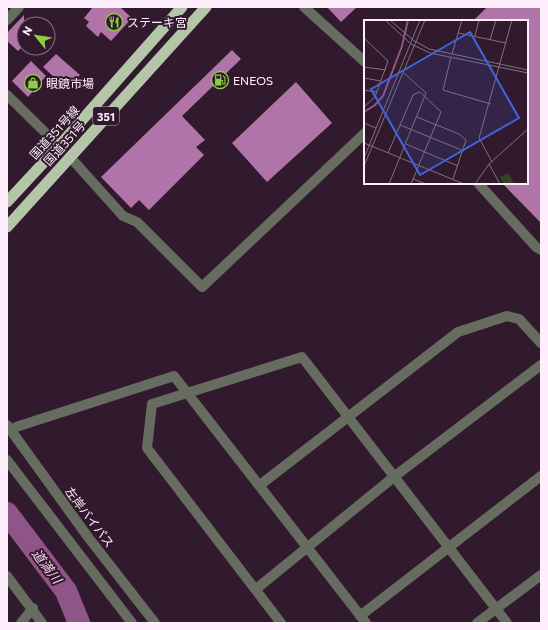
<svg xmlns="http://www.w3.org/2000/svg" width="548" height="630" font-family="Commissioner,'Noto Sans JP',sans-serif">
<rect width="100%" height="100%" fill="#321a2e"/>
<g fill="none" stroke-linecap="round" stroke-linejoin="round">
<path stroke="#905588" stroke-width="22" d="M 7,513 L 66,591 L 79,623"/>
</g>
<path fill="#b174a8" d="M 93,7 L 120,7 L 132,18 L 111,41 L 101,32 L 98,37 L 86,26 L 89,22 L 84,18 Z
M 327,7 L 357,7 L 341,22 Z
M 487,7 L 541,7 L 541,223 L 502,183 L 527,183 L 527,21 L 473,21 Z
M 24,15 L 24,45 L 18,51 L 7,41 L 7,33 Z
M 232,50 L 241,59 L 182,116 L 205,140 L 196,147 L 204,155 L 149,210 L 139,200 L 131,208 L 101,177 Z
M 56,54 L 80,75 L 67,89 L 43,67 Z
M 31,61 L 46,76 L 28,97 L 12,81 Z
M 296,82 L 332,123 L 267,182 L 232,143 Z"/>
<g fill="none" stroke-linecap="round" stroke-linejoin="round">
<path stroke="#666d60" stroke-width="10" d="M 7,20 L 19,7
M 7,95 L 59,146
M 70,157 L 123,216 L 137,222 L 202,287 L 365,133
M 16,427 L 174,376 L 366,623
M 260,485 L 458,332 L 507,316 L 519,319 L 541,343
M 7,576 L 42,623
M 256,589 L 395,476 L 541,365
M 360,616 L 541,476
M 21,623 L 33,608
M 281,623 L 147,448 L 152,404 L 302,357 L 507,623
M 477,623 L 541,575"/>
<path stroke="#666d60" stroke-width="10" d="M 304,7 L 365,62
M 478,183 L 536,247 L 541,250
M 7,425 L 88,537 L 155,623
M 7,460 L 132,623"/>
<path stroke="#b5c6a8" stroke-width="11" d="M 7,202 L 59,146 L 182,7
M 7,227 L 206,7"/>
</g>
<defs>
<g id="restaurant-ring" transform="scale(0.9)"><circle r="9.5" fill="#321a2e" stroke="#8cce45" stroke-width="1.5"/><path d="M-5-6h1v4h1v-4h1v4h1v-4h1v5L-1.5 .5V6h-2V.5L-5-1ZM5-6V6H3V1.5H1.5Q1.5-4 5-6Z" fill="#8cce45"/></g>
<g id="fuel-ring" transform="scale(0.9)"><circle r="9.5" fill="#321a2e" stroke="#8cce45" stroke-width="1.5"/><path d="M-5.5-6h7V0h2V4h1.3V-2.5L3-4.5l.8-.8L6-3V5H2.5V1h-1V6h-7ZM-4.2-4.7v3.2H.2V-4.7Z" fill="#8cce45"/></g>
<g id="shop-ring" transform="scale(0.9)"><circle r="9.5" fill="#321a2e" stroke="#8cce45" stroke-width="1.5"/><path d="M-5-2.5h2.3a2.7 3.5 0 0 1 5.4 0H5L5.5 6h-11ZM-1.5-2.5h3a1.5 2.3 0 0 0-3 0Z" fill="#8cce45"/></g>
</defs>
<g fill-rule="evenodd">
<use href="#restaurant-ring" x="114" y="22"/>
<use href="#fuel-ring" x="220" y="80"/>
<use href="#shop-ring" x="33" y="83"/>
</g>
<g text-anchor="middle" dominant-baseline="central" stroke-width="4" stroke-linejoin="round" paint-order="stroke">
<rect fill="#321a2e" stroke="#c2afbe" stroke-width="1" x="93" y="107" width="26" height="18" rx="3"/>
<g font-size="11" font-weight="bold" fill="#ffeffc">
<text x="106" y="116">351</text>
</g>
<g font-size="12" fill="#ffeffc" stroke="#321a2e" text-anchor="start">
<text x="127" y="22">ステーキ宮</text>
<text x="233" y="80">ENEOS</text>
<text x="46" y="83">眼鏡市場</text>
</g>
<g font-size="12" fill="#ffeffc" stroke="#321a2e">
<text transform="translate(54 132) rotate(-48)">国道351号線</text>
<text transform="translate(64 143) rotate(-48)">国道351号</text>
<text transform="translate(90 517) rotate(53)">左岸バイパス</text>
</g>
<g font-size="13" font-style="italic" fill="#f7d4f1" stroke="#321a2e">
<text transform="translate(47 566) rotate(53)">道満川</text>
</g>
</g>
<g transform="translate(364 20)">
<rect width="164" height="164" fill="#321a2e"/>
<path d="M 144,153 L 148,160 L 150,164 L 140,164 L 138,161 L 136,157 Z" fill="#314520"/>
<path fill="none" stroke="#905588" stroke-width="2" d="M 0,92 L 11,85 L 19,76 L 38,26 L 44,0"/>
<path fill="none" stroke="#846f80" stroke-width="1" d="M 21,0 L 47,24M 26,0 L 49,20M 94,13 L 142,23M 111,16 L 115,0M 0,18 L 24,41 L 11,77 L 0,87M 49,20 L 65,29 L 164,50M 126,20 L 132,0M 47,24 L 66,33 L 164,53M 88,34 L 98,0M 87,37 L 79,70 L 127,84M 0,47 L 22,50M 0,58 L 17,61M 0,70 L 13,72M 53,97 L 95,114 L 102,120 L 89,159M 0,103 L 12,108M 36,105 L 100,131M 0,123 L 100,164M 42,124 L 94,146M 24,133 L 49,75 L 56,72 L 77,92 L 47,164M 0,138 L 56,0M 128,142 L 115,118 L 148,0M 125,144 L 136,164M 0,146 L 61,0M 49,159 L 62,164M 25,164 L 62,73 L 40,53M 111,164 L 125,144 L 164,109"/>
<path fill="#3f66dd" fill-opacity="0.15" stroke="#3f66dd" stroke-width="2" d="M 106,12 L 155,98 L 56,155 L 7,69 Z"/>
<rect width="164" height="164" fill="none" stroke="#ffeffc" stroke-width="2"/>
</g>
<rect width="548" height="630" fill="none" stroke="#ffeffc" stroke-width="16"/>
<g transform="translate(36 36) rotate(300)"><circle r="19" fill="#321a2e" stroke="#846f80"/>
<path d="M0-3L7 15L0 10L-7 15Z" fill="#8cce45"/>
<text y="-6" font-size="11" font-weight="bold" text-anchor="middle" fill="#ffeffc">N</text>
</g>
</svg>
